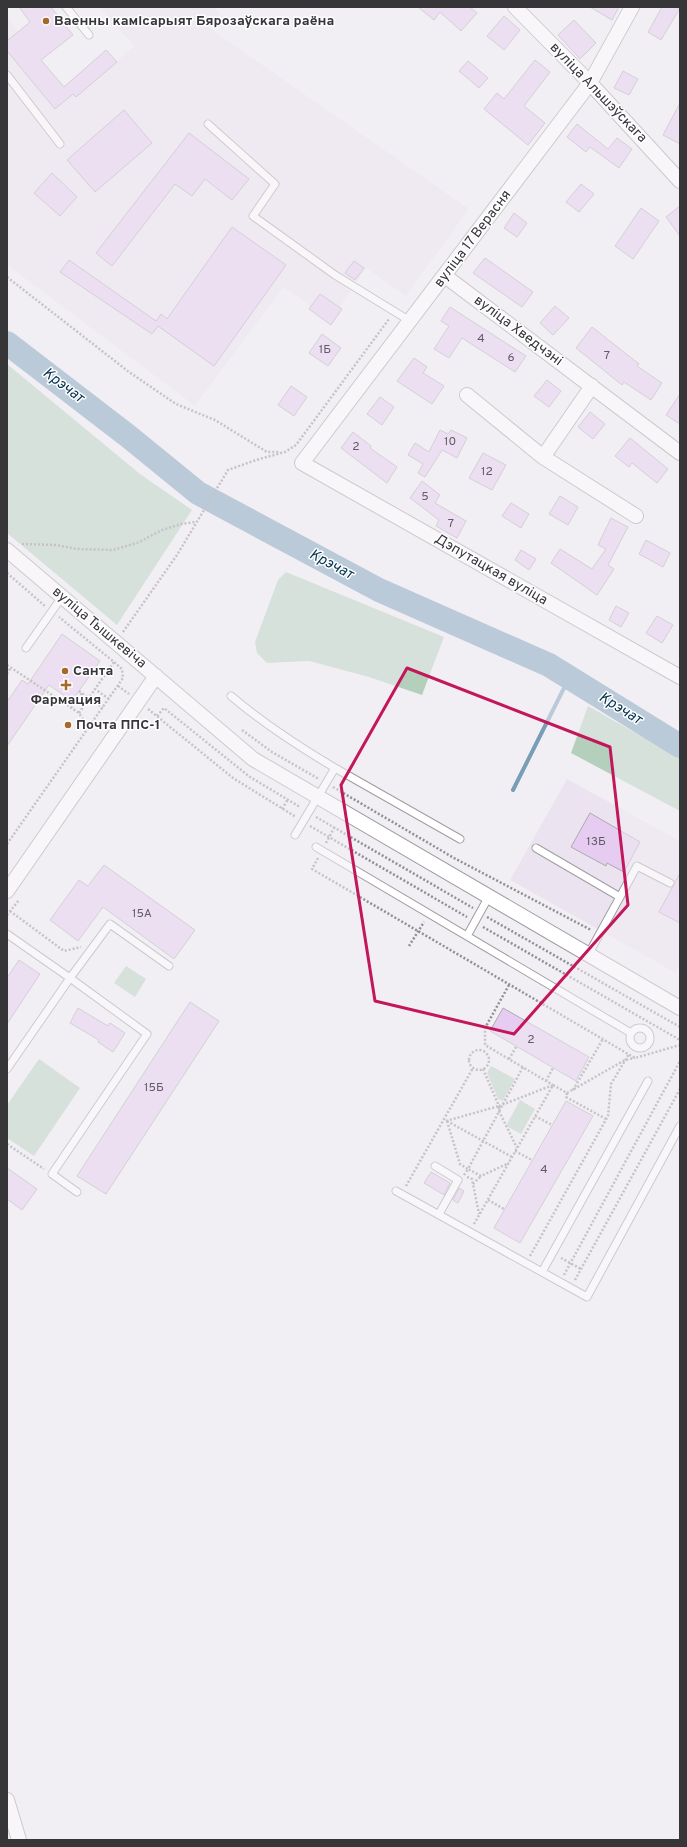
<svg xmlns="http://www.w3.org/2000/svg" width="687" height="1847" font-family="Overpass,sans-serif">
<rect width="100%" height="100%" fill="#f2eff4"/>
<path fill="#ebe4f0" d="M 99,7 L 213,7 L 220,13 L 211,29 L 469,209 L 406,296 L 366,268 L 339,308 L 320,294 L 311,306 L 283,287 L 195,406 L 7,265 L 7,15 L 18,32 L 63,86 L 65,85 L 76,97 L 134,46 Z
M 567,779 L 680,841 L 680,966 L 676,973 L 510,880 Z"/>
<path fill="#b4d0bc" d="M 7,364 L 140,474 L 192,510 L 117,625 L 7,533 Z
M 286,572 L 444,637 L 422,695 L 369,677 L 309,661 L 267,663 L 257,653 L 255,642 L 278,580 Z
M 588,706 L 680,758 L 680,811 L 571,753 Z
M 126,966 L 146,979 L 135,997 L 114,983 Z
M 39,1059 L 80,1088 L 34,1156 L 7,1138 L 7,1105 Z
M 491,1066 L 515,1079 L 503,1101 L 498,1099 L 487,1073 Z
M 520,1100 L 535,1109 L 521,1134 L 508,1127 L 507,1124 Z"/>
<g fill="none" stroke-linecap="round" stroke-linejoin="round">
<path stroke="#789db6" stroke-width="4" d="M 513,790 L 569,678"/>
<path stroke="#789db6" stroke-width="24" d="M 7,343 L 128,436 L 198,493 L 379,590 L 549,665 L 680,746"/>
</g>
<path fill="#e5ccf0" stroke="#adaaaf" d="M 19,7 L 51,7 L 73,35 L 41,60 L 64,87 L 106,50 L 117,62 L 76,97 L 73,94 L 55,109 L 7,51 L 7,41 L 30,22 Z
M 418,7 L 470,7 L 477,13 L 461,31 L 440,12 L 434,20 Z
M 590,7 L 619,7 L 612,20 Z
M 662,7 L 680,8 L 661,40 L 648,32 Z
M 504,16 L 520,30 L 504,50 L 487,36 Z
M 574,20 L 596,43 L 580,59 L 558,35 Z
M 535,60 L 550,72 L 524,106 L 545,123 L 528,145 L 484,109 L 497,93 L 504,99 Z
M 468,61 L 488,78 L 479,88 L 459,71 Z
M 623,71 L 638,79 L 629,95 L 614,88 Z
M 680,103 L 680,144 L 663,135 Z
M 124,110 L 152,143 L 95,192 L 67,160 Z
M 577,124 L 608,149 L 617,138 L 632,149 L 619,168 L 590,147 L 586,152 L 567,137 Z
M 189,133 L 249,179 L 232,200 L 205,179 L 192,196 L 175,184 L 112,266 L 96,253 Z
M 52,173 L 77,197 L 60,216 L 34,193 Z
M 581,184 L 594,194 L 579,212 L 566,202 Z
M 680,206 L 680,236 L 666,217 Z
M 641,208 L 659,221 L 633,259 L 615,246 Z
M 514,213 L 527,223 L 517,237 L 504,228 Z
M 232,227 L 286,265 L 214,366 L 158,326 L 152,334 L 60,272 L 69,260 L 156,321 L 161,314 L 167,319 Z
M 485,258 L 533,292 L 522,307 L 473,273 Z
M 354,261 L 364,268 L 355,280 L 345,273 Z
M 320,294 L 342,309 L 331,325 L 309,309 Z
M 555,306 L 569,318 L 553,335 L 540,323 Z
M 450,307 L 526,356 L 515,372 L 462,338 L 449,358 L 434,349 L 449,326 L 441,321 Z
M 592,327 L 639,364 L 637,366 L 662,383 L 651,400 L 624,382 L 622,385 L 576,348 Z
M 322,334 L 341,348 L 328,366 L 309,353 Z
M 414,358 L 427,367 L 423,373 L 444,386 L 432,404 L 397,381 Z
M 547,380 L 561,391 L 549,407 L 534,396 Z
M 291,386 L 307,397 L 294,416 L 278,405 Z
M 680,394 L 680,424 L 666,415 Z
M 380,397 L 394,407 L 382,425 L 367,414 Z
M 590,412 L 605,424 L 593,439 L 578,427 Z
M 440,430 L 448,434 L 451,430 L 467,438 L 457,458 L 442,450 L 425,477 L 418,473 L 423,464 L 408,455 L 415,443 L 429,452 Z
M 353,432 L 371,446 L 370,448 L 397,467 L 387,483 L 341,448 Z
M 630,438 L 668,469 L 657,483 L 632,463 L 629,467 L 615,456 Z
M 483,453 L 506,465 L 492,490 L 469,478 Z
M 422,481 L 440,495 L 435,503 L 466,521 L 457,538 L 436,526 L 439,520 L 410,498 Z
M 560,496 L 578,507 L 568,525 L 549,514 Z
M 511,503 L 529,514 L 521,528 L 502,516 Z
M 611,518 L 628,527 L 608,565 L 614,569 L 597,595 L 551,563 L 560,549 L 592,569 L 606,549 L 598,545 Z
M 646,540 L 670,553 L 663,567 L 639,554 Z
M 521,550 L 536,559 L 529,570 L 515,560 Z
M 616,606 L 629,613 L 621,627 L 609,620 Z
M 657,616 L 673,625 L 662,643 L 646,633 Z
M 62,634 L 100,661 L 72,701 L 49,685 L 7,746 L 7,702 L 22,680 L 28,684 Z
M 590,813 L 640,842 L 624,872 L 607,863 L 606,866 L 571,847 Z
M 104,865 L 195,930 L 174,959 L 103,907 L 78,941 L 50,920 L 79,880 L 88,886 Z
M 680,873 L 680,923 L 659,912 Z
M 19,960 L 40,974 L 7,1024 L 7,978 Z
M 190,1002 L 219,1021 L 106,1194 L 77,1176 Z
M 78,1008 L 108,1026 L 110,1023 L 125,1033 L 113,1052 L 98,1042 L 99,1040 L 70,1023 Z
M 503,1008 L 589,1057 L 576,1081 L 490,1031 Z
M 566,1101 L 593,1116 L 520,1243 L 494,1228 Z
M 7,1168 L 37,1189 L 22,1210 L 7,1199 Z
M 431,1172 L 450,1183 L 444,1195 L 424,1183 Z
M 459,1188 L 464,1191 L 458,1203 L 453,1200 Z"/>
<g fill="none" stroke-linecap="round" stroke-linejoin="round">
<g stroke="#a09da1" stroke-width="9">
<path id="service" d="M 66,7 L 89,35
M 7,75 L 60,144
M 208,124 L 275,184 L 253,216 L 335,275 L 410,321
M 26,648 L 62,597
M 231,696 C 264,724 298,746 335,768
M 295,835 L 335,768 L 460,839
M 316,847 L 631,1033
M 536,848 L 620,897
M 7,934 L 70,978 L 7,1069
M 467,936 L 488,898
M 588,955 L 637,866 L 670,883
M630 1038a10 10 0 1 1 20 0a10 10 0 1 1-20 0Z
M 435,1166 L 458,1180 L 439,1214
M 396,1191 L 587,1297 L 680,1126
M 77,1192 L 52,1174 L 147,1034 L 70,978 L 110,924 L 169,966
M 542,1272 L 648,1081"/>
</g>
<g stroke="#a09da1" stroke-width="16">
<path id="minor" d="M 515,7 L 590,83 L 680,181
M 632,7 L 590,83 L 302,463 L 680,677
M 445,276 L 680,453
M 592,386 L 543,457 L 636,516
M 467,395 L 543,457
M 7,550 L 253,759 L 680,1008
M 7,891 L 156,676
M 7,1800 L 19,1840"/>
</g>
<path stroke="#908f92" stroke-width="2.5" stroke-dasharray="2 2" stroke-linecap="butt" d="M 7,277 L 129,372 L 176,404 L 215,420 L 267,452 L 280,452
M 22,544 L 56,545 L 77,549 L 113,550 L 137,543 L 162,530 L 181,524 L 195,522
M 7,573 L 45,606
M 123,632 L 177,555 L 228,470 L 256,460 L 285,452 L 296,445 L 389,319
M 7,665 L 79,713 L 89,729
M 7,674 L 11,667
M 118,686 L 129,694
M 79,691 L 103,708
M 109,699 L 95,689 L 114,662
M 71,708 L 82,693
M 148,709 L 233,778 L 296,817
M 79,713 L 95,689
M 157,716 L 164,708 L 250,777 L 300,807
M 242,730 L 272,752 L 319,779
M 333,787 L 454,858 L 591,930
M 282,809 L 288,799
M 316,817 L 473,908
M 310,826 L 467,917
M 326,843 L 335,826
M 7,844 L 123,678 L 122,669 L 114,662 L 59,617
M 318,858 L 312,869 L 635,1058 L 680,1045
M 10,911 L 64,951 L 81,947
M 7,915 L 19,900
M 487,917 L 680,1027
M 483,927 L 680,1040
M 409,946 L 424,922
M 509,985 L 485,1028 L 485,1045 L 553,1085
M469 1060a10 10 0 1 1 20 0a10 10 0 1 1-20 0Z
M 509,1059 L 516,1047
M 483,1069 L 499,1106 L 553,1085
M 546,1081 L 553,1068
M 573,1090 L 603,1039
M 567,1093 L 566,1097 L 606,1119
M 535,1116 L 552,1125
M 446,1121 L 499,1106 L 499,1111 L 517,1148
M 447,1121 L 460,1164 L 468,1169 L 523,1067
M 447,1121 L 512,1157
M 7,1144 L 44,1169
M 515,1151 L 532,1160
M 464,1175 L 468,1169 L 481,1176 L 509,1163
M 467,1177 L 472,1179 L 479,1214
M 473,1184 L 480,1177
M 406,1186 L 473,1068
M 488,1200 L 504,1209
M 474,1224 L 553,1085 L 567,1093 L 625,1060 L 635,1058
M 530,1256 L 608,1116 L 611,1084 L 629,1054
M 561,1258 L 581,1269
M 564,1275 L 680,1061
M 575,1280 L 680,1089"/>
<use href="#service" stroke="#fff" stroke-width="7"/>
<use href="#minor" stroke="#fff" stroke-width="14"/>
</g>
<path d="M0 0H687V1847H0ZM 407,668 L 610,747 L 628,905 L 514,1034 L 375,1001 L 341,785 Z" fill="#f2eff4" fill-opacity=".55" fill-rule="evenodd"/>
<path fill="none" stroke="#c2185b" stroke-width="3" stroke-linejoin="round" d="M 407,668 L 610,747 L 628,905 L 514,1034 L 375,1001 L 341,785 Z"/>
<g fill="#a5692b" stroke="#fefdff" stroke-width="1.5">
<circle cx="46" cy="21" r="4"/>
<circle cx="65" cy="671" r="4"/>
<path d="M64 679h4v4h4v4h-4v4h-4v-4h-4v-4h4z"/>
<circle cx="68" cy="725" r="4"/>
</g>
<g text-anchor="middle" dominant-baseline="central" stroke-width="3" stroke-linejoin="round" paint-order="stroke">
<g font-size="12" fill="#625b65">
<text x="481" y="339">4</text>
<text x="325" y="350">1Б</text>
<text x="607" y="356">7</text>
<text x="511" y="358">6</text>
<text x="450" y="442">10</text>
<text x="356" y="447">2</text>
<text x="487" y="472">12</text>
<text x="425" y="497">5</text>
<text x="451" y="524">7</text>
<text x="596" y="842">13Б</text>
<text x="142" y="914">15А</text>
<text x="531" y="1040">2</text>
<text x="154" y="1088">15Б</text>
<text x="544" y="1170">4</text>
</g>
<g font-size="14" font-weight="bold" fill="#363537" stroke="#fefdff" text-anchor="start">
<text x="54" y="21">Ваенны камісарыят Бярозаўскага раёна</text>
<text x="73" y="671">Санта</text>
<text x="66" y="700" text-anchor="middle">Фармация</text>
<text x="76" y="725">Почта ППС-1</text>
</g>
<g font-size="14" fill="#363537" stroke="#fefdff">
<text transform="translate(598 93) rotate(46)">вуліца Альшэўскага</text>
<text transform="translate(473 239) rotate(-53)">вуліца 17 Верасня</text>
<text transform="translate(518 331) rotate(37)">вуліца Хведчэні</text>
<text transform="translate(491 570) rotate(30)">Дэпутацкая вуліца</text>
<text transform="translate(99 628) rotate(40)">вуліца Тышкевіча</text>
</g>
<g font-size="15" font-style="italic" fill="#033550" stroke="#fefdff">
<text transform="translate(63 386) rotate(37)">Крэчат</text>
<text transform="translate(331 565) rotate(28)">Крэчат</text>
<text transform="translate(620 709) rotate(32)">Крэчат</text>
</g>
</g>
<rect width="687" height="1847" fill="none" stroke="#363537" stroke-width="16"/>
</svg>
